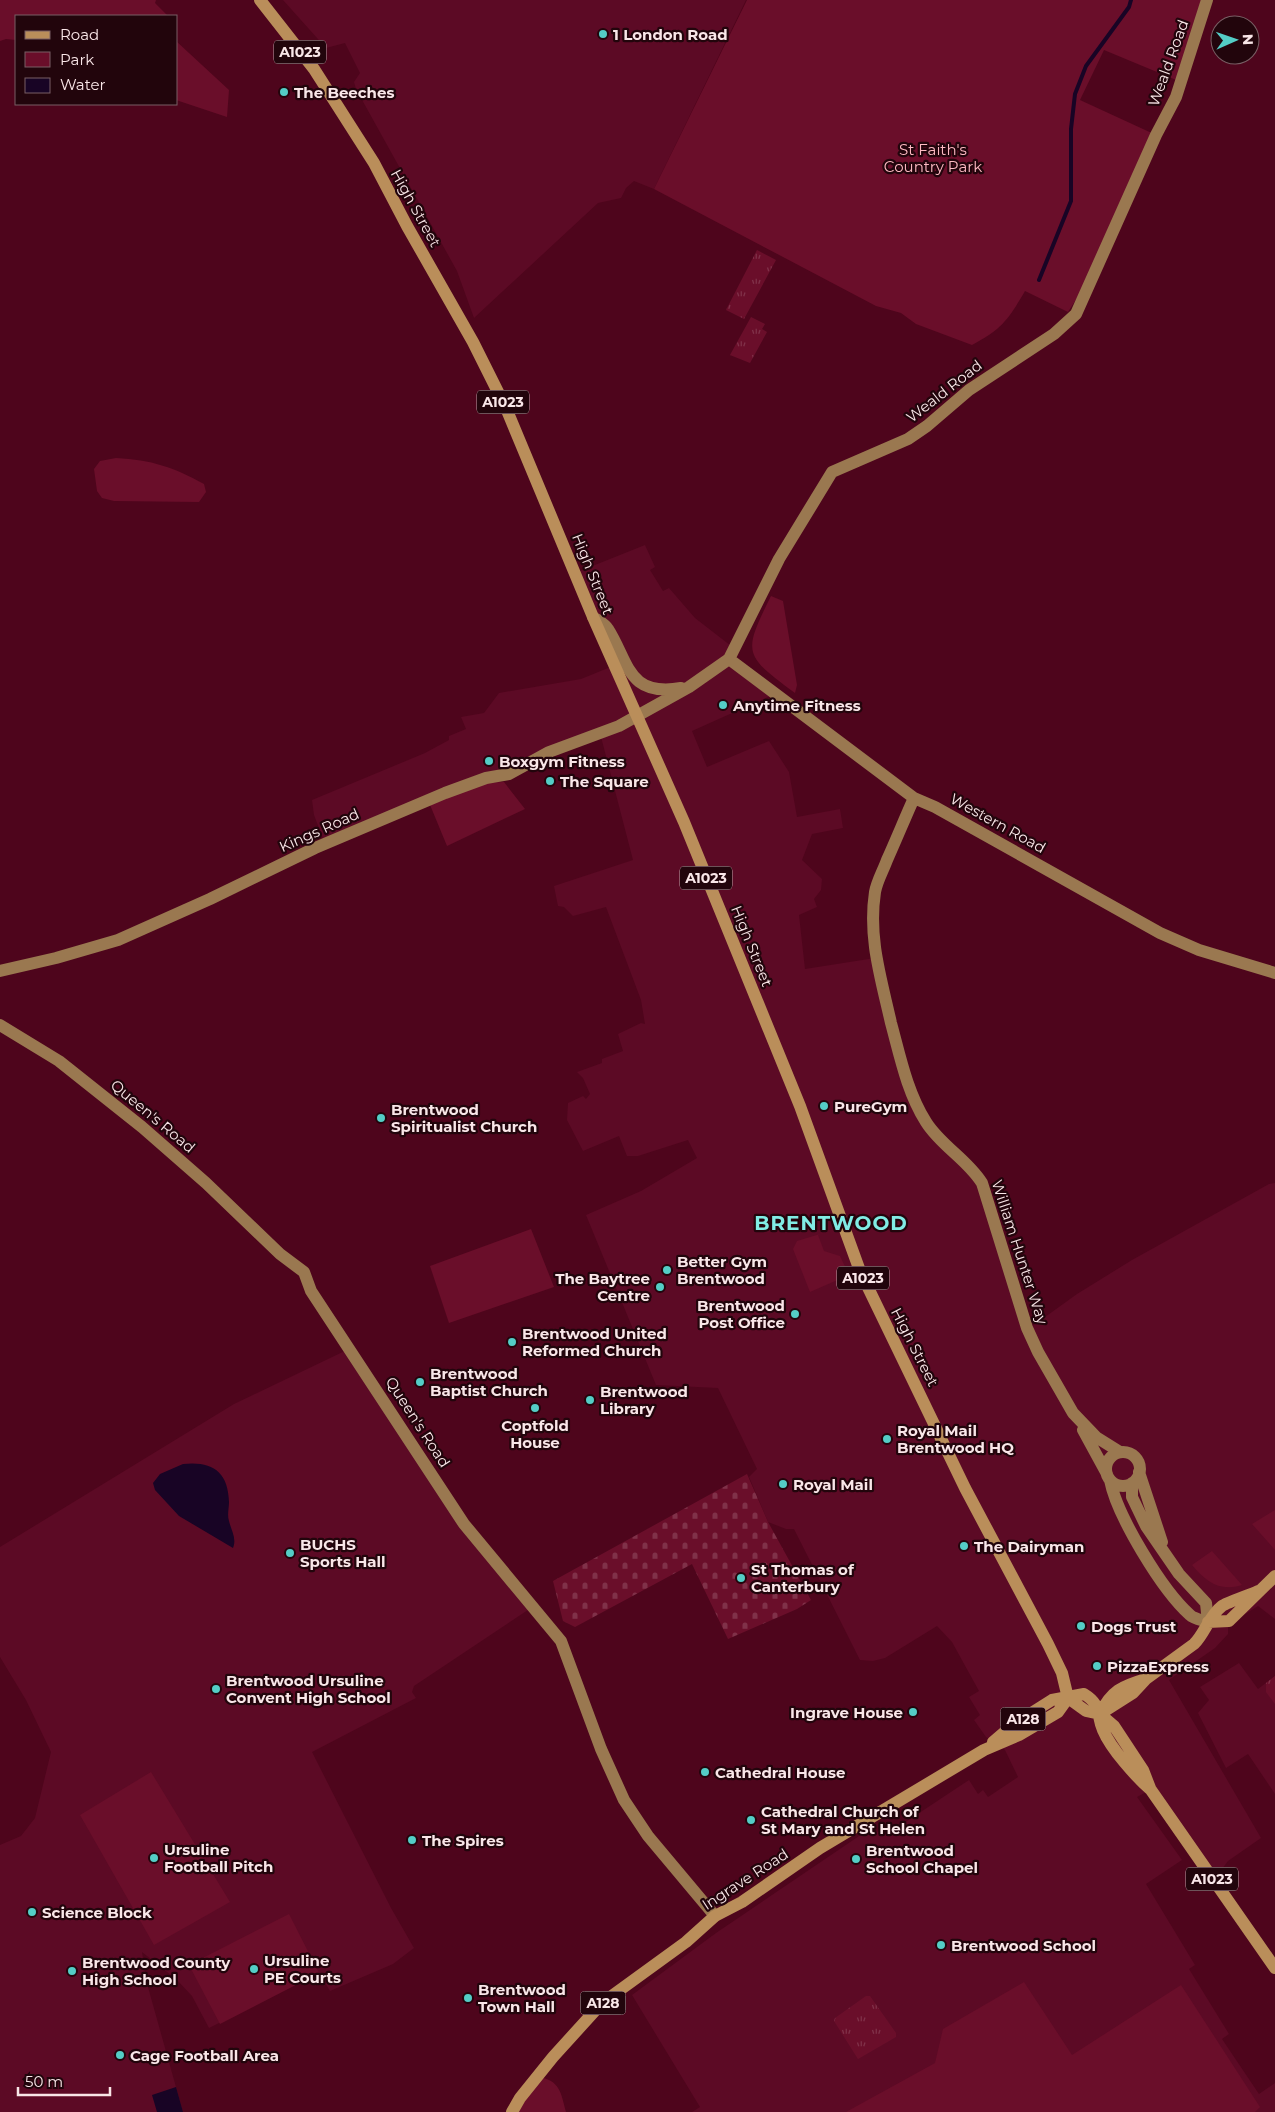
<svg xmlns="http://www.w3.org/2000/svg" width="1275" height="2112" font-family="Montserrat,sans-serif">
<defs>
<pattern id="grass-tufts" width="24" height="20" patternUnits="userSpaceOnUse" patternTransform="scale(1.25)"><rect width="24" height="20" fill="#6a0e2a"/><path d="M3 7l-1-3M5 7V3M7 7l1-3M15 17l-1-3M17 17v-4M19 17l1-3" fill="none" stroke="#803149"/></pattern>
<pattern id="cemetery-stones" width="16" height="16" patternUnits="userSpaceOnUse" patternTransform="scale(1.25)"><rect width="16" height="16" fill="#6a0e2a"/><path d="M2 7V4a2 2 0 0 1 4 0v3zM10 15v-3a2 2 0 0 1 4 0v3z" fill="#803149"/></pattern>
</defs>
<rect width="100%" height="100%" fill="#4e051c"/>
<path fill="#5c0a25" d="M 283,0 L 746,0 L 654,189 L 634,181 L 626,188 L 621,198 L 598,203 L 474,318 L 457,271 L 356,89 L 354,82 L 360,73 L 345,43 L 326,48 Z
M 645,545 L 655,567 L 650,570 L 663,591 L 669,588 L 695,618 L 735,649 L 729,658 L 777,693 L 692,731 L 707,767 L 769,741 L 789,772 L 797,817 L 840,809 L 843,828 L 812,834 L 802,860 L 822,879 L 821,890 L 814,899 L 817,907 L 799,915 L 805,969 L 875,958 L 892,1024 L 928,1120 L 974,1170 L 1027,1330 L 1077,1294 L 1132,1260 L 1269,1184 L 1275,1183 L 1275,1619 L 1258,1606 L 1228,1625 L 1228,1634 L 1215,1648 L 1169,1680 L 1261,1838 L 1228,1861 L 1213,1881 L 1150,1790 L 1137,1797 L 1182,1860 L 1146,1884 L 1195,1965 L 1189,1969 L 1229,2034 L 1222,2039 L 1259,2094 L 1275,2083 L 1275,2112 L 692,2112 L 700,2107 L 632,1995 L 716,1933 L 865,1832 L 892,1831 L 969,1780 L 978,1794 L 983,1790 L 988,1797 L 1018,1777 L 1005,1750 L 986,1737 L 974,1720 L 980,1715 L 969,1697 L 979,1691 L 952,1642 L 937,1626 L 885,1658 L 873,1661 L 860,1660 L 794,1529 L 786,1529 L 768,1522 L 749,1477 L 757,1469 L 718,1388 L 656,1385 L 586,1215 L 641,1191 L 697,1158 L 688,1140 L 638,1156 L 627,1156 L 619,1136 L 583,1151 L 567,1120 L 568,1103 L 583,1096 L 586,1099 L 590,1094 L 583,1078 L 577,1072 L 602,1063 L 602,1059 L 623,1051 L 618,1034 L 641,1023 L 645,1024 L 641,1000 L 606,907 L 573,916 L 564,907 L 558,906 L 554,886 L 633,860 L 600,733 L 509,765 L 325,844 L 314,815 L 312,800 L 425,753 L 449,740 L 449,736 L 466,729 L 461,717 L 484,713 L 499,693 L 581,679 L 613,666 L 575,573 Z
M 351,1348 L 464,1524 L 534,1606 L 414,1686 L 412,1692 L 416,1698 L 312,1752 L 391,1908 L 414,1948 L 393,1964 L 330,1991 L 319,1973 L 209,2028 L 192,1996 L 176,1979 L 142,1952 L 146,1980 L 183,2112 L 0,2112 L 0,1845 L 21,1836 L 35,1818 L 51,1752 L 26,1700 L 0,1657 L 0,1547 L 234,1404 Z
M 1239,1663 L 1258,1689 L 1275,1676 L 1275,1794 L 1248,1754 L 1226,1768 L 1198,1713 L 1209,1700 L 1200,1687 Z"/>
<path fill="url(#grass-tufts)" d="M 757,250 L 776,260 L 744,319 L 726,310 Z
M 751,317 L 765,324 L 762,329 L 767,332 L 750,363 L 730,355 Z
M 1275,1676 L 1275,1704 L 1266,1692 L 1266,1683 Z
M 866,1996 L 870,1996 L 896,2033 L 896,2037 L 858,2059 L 834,2021 L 835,2018 Z"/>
<path fill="url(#cemetery-stones)" d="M 747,1474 L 768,1522 L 811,1600 L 797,1609 L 728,1639 L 692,1564 L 575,1627 L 563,1621 L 553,1581 Z"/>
<path fill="#6a0e2a" d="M 0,0 L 156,0 L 155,3 L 168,16 L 16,16 L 16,40 L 6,39 L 0,41 Z
M 747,0 L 1207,0 L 1181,82 L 1104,50 L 1080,100 L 1156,135 L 1092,275 L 1068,312 L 1025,291 C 1008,320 1002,329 972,345 L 916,324 L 901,313 L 876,306 L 654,189 Z
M 176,41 L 229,90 L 227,117 L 176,100 Z
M 116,458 C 152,460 173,467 204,484 L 206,492 L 199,502 L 114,501 L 102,498 L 97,491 L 94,469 L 100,461 Z
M 771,596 L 783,601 L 797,685 L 795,693 C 744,655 742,654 771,596 Z
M 504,782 L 525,809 L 447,846 L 428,800 L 483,783 Z
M 531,1229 L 554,1287 L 449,1323 L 430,1266 Z
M 830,1231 L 818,1235 L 824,1251 L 840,1256 L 849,1275 L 810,1292 L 793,1249 L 797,1241 Z
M 1275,1510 L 1275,1550 L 1252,1524 Z
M 1212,1551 L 1242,1585 C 1220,1592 1206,1582 1192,1565 Z
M 151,1772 L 230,1902 L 154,1945 L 80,1815 Z
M 289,1914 L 319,1973 L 220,2024 L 189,1965 Z
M 1024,1982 L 1072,2055 L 1181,1985 L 1260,2107 L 1255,2112 L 846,2112 L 935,2063 L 943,2029 Z
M 538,2077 C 560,2080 561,2093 566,2112 L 512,2112 Z"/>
<path fill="#180425" d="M 183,1464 C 212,1461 228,1471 229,1502 C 229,1508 227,1515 229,1521 C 231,1530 237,1538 233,1548 L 179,1516 L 155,1490 L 153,1483 L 160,1474 Z
M 176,2087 L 183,2112 L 157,2112 L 152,2095 Z"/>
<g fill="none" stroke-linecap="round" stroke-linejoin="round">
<path stroke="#180425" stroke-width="4" d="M 1039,280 L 1071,201 L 1071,129 L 1075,94 L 1086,66 L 1129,7 L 1131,0"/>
<path stroke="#9a7850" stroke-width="12" d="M 593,617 C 597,620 605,624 608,629 C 629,662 627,697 681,688
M 729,659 L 914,798 L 935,807 L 1160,933 L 1199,950 L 1275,973
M 914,798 C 905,818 896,840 887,860 C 883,871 877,881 875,892 C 868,938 881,978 891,1023 C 900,1056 907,1092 926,1122 C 941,1146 967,1159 982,1183 L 1027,1328 L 1038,1352 L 1073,1413 L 1096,1437 L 1120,1452
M 0,971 L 56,958 L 118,940 L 210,899 L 315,848 L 445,793 L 486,778 L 509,774 L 549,752 L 619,726 L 689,687 L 729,659 L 779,559 L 832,472 L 908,439 L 927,426 L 969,390 L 1054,334 L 1076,314 L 1156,135 L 1176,97 L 1207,0
M 0,1025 L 59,1061 L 142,1127 L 206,1183 L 280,1254 L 304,1272 L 311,1291 L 464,1524 L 561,1641 L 601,1749 L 624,1800 L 648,1836 L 715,1916
M 1083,1430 L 1107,1474
M1106 1469a17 17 0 1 1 34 0a17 17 0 1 1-34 0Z
M 1139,1472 L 1162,1542
M 1110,1480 C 1117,1516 1162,1590 1190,1615 C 1194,1619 1202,1620 1208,1622 L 1206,1603 L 1179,1574 L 1146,1526 L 1132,1497 L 1132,1483"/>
<path stroke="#ba8e5a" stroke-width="12" d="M 260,0 L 314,69 L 374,163 L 407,226 L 473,342 L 506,408 L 593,617 L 684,822 L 800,1106 L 860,1271 L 965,1488 L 1048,1644 L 1062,1673 L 1068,1698
M 1208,1622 L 1229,1621 L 1275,1576
M 1068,1698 L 1086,1711 L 1100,1714 L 1114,1726 L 1143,1770 L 1150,1788
M 1100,1714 L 1133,1693 L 1146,1679 L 1194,1644 C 1205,1633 1209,1616 1222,1606 C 1227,1602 1250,1595 1258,1591
M 1100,1714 C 1111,1691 1122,1686 1146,1679
M 993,1742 L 1014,1724 L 1052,1700 L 1084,1694 C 1102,1705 1096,1714 1103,1730 C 1111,1749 1136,1777 1151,1790 L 1275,1968
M 512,2112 L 520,2098 L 553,2057 L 602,2003 L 686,1942 L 715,1916 L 742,1902 L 820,1848 L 984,1750 L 1019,1735 L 1058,1712 L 1068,1698"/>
</g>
<g fill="#54cdc6" stroke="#22050c" stroke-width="2">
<circle cx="603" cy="34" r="5"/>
<circle cx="284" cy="92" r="5"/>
<circle cx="723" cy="705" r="5"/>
<circle cx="489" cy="761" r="5"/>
<circle cx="550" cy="781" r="5"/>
<circle cx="824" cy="1106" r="5"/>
<circle cx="381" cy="1118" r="5"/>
<circle cx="667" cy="1270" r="5"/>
<circle cx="660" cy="1287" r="5"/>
<circle cx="795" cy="1314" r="5"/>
<circle cx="512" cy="1342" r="5"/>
<circle cx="420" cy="1382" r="5"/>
<circle cx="590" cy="1400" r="5"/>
<circle cx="535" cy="1408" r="5"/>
<circle cx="887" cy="1439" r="5"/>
<circle cx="783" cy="1484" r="5"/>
<circle cx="964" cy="1546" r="5"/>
<circle cx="290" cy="1553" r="5"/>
<circle cx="741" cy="1578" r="5"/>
<circle cx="1081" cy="1626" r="5"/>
<circle cx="1097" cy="1666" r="5"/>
<circle cx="216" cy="1689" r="5"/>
<circle cx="913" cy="1712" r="5"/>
<circle cx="705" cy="1772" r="5"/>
<circle cx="751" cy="1820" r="5"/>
<circle cx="412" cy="1840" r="5"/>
<circle cx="154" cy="1858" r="5"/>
<circle cx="856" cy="1859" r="5"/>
<circle cx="32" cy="1912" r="5"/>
<circle cx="941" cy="1945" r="5"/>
<circle cx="254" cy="1969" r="5"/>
<circle cx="72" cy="1971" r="5"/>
<circle cx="468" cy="1998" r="5"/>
<circle cx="120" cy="2055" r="5"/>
</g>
<g text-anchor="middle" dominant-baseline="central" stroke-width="4.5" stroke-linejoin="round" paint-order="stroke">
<g fill="#22050c" stroke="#b8a2a6" stroke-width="1">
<rect x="274" y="40.5" width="52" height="23" rx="4"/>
<rect x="477" y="390.5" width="52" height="23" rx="4"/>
<rect x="680" y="866.5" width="52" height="23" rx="4"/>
<rect x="837" y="1266.5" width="52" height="23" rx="4"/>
<rect x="1000.5" y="1707.5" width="45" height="23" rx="4"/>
<rect x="1186" y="1867.5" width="52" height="23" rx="4"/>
<rect x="580.5" y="1991.5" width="45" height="23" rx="4"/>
</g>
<g font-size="14" font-weight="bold" fill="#f9e6e8">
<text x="300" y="52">A1023</text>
<text x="503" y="402">A1023</text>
<text x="706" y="878">A1023</text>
<text x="863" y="1278">A1023</text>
<text x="1023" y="1719">A128</text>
<text x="1212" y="1879">A1023</text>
<text x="603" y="2003">A128</text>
</g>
<g font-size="15" font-weight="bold" fill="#f9e6e8" stroke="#22050c" text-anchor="start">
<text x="613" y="34">1 London Road</text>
<text x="294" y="92">The Beeches</text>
<text x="733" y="705">Anytime Fitness</text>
<text x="499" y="761">Boxgym Fitness</text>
<text x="560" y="781">The Square</text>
<text x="834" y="1106">PureGym</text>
<text x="391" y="1109">Brentwood<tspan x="391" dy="17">Spiritualist Church</tspan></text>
<text x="677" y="1261">Better Gym<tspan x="677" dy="17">Brentwood</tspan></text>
<text x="650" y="1278" text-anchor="end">The Baytree<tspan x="650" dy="17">Centre</tspan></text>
<text x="785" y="1305" text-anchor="end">Brentwood<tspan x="785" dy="17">Post Office</tspan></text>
<text x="522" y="1333">Brentwood United<tspan x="522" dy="17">Reformed Church</tspan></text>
<text x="430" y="1373">Brentwood<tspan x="430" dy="17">Baptist Church</tspan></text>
<text x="600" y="1391">Brentwood<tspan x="600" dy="17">Library</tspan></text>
<text x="535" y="1425" text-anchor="middle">Coptfold<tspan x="535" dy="17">House</tspan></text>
<text x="897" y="1430">Royal Mail<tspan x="897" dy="17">Brentwood HQ</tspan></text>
<text x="793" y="1484">Royal Mail</text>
<text x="300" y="1544">BUCHS<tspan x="300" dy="17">Sports Hall</tspan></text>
<text x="974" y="1546">The Dairyman</text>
<text x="751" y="1569">St Thomas of<tspan x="751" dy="17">Canterbury</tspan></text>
<text x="1091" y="1626">Dogs Trust</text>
<text x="1107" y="1666">PizzaExpress</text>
<text x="226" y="1680">Brentwood Ursuline<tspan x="226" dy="17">Convent High School</tspan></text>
<text x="903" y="1712" text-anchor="end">Ingrave House</text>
<text x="715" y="1772">Cathedral House</text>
<text x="761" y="1811">Cathedral Church of<tspan x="761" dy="17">St Mary and St Helen</tspan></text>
<text x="422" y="1840">The Spires</text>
<text x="164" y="1849">Ursuline<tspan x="164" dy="17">Football Pitch</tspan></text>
<text x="866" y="1850">Brentwood<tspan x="866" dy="17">School Chapel</tspan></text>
<text x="42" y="1912">Science Block</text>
<text x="951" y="1945">Brentwood School</text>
<text x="264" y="1960">Ursuline<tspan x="264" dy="17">PE Courts</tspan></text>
<text x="82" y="1962">Brentwood County<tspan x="82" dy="17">High School</tspan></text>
<text x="478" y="1989">Brentwood<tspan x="478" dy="17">Town Hall</tspan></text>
<text x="130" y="2055">Cage Football Area</text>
</g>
<g font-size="15" fill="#f9e6e8" stroke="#22050c">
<text transform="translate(1168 63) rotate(-70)">Weald Road</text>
<text transform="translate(416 208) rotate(61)">High Street</text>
<text transform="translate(944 391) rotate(-38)">Weald Road</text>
<text transform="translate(593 574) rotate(68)">High Street</text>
<text transform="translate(998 823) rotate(29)">Western Road</text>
<text transform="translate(319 830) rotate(-24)">Kings Road</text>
<text transform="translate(752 946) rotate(68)">High Street</text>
<text transform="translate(153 1116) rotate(40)">Queen's Road</text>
<text transform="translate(1020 1252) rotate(72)">William Hunter Way</text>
<text transform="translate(915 1347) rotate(63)">High Street</text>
<text transform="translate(418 1422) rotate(57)">Queen's Road</text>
<text transform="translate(745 1879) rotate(-33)">Ingrave Road</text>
</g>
<g font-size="15" fill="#febac3" stroke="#22050c">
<text x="933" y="149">St Faith's<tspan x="933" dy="17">Country Park</tspan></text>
</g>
<g font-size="20" font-weight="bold" letter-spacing="1" fill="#81ece5" stroke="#22050c">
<text x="831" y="1223">BRENTWOOD</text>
</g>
</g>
<rect x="15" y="15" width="162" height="90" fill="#22050c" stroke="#785f64"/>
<rect x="25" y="31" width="25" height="8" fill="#ba8e5a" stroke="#785f64"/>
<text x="60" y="40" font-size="15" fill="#f9e6e8">Road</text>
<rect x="25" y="52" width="25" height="15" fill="#6a0e2a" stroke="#785f64"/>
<text x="60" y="65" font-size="15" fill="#f9e6e8">Park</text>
<rect x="25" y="78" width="25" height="15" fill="#180425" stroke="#785f64"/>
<text x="60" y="90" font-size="15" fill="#f9e6e8">Water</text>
<g transform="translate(1235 40) rotate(88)"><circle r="24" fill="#22050c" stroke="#785f64"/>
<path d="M0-4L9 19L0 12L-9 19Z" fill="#54cdc6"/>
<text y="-8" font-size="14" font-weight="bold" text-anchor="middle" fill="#f9e6e8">N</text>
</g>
<path d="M18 2087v8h92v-8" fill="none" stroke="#f9e6e8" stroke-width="2.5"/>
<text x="25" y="2087" font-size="15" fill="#f9e6e8" stroke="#22050c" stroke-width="4" paint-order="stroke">50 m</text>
</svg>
